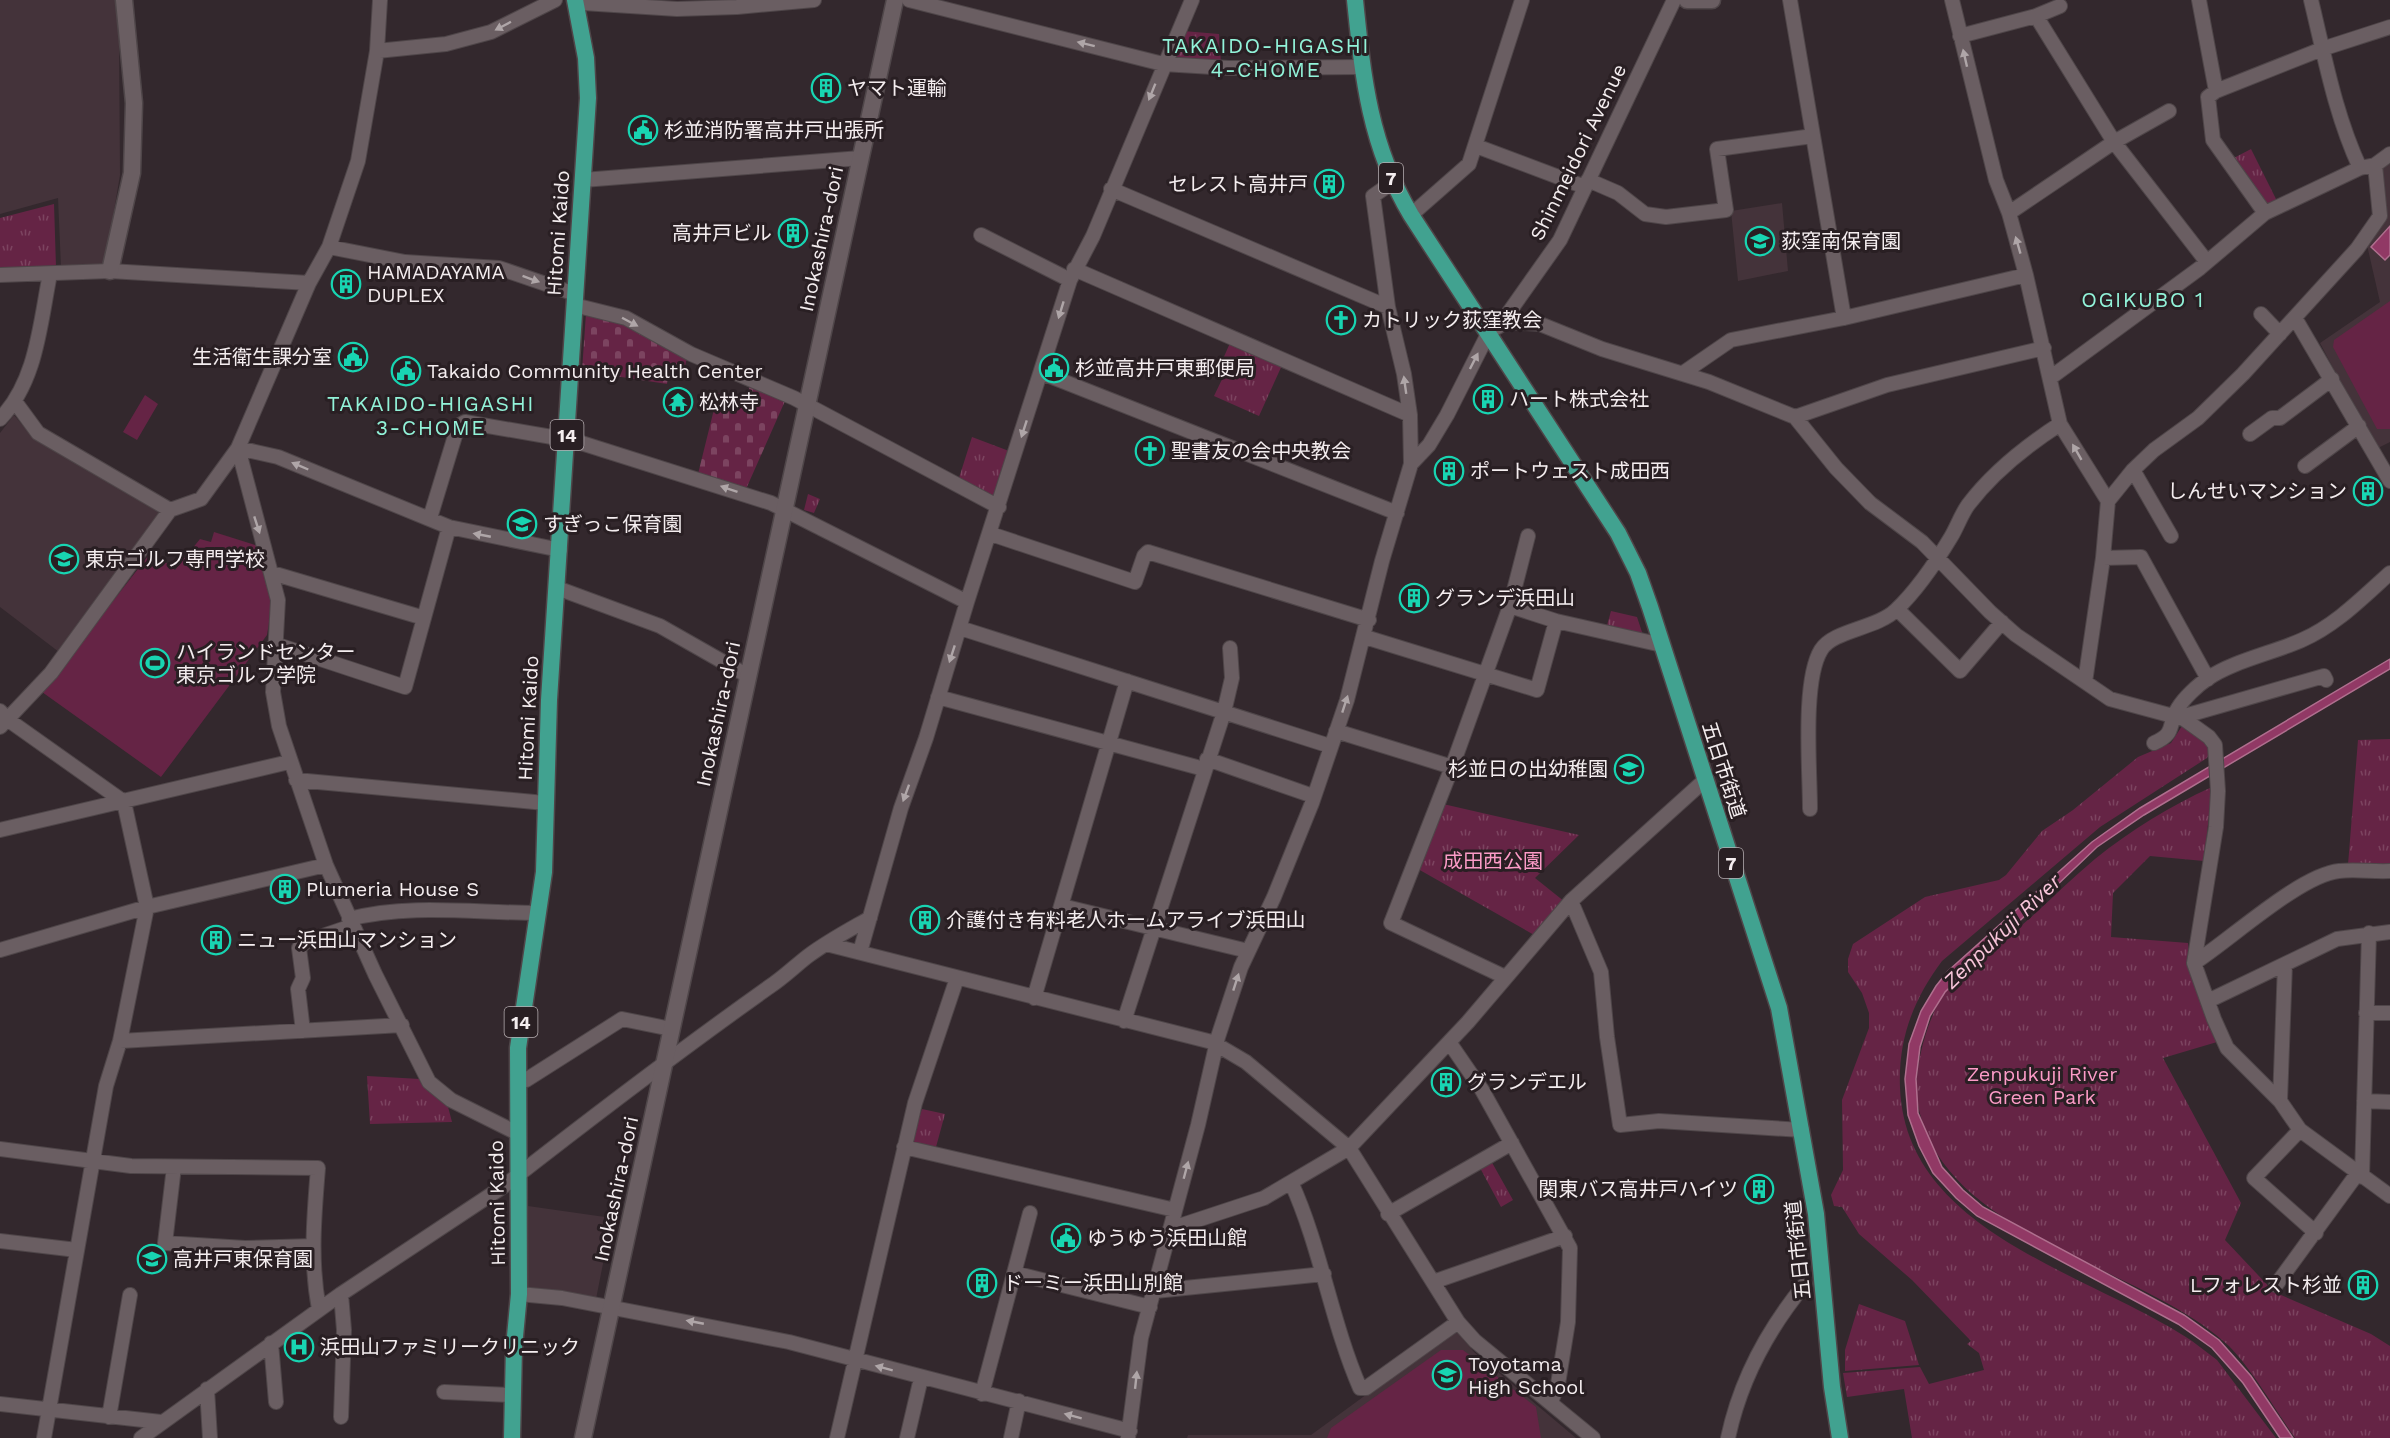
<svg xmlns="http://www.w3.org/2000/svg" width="2390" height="1438" font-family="'Work Sans','Noto Sans JP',sans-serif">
<defs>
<pattern id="cemetery-stones" width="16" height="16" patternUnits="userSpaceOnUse" patternTransform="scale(1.5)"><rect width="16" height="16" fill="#652445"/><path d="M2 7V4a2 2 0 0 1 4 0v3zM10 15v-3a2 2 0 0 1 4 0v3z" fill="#7c4460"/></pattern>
<pattern id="park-tufts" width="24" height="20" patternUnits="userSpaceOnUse" patternTransform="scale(1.5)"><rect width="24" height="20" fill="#652445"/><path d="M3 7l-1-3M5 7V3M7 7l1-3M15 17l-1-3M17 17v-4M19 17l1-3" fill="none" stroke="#7c4460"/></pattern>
</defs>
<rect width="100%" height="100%" fill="#33282d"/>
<path fill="#44333a" d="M 0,0 L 115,0 L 119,41 L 120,175 L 106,259 L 103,265 L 61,267 L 58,198 L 0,214 Z
M 2390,159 L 2390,442 L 2376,449 L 2320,343 L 2380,302 L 2367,245 L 2382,219 L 2377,169 Z
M 1782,203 L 1788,271 L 1738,281 L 1731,211 Z
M 14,415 L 35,440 L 163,511 L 59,652 L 0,607 L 0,433 Z
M 528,1206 L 612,1218 L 596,1299 L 528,1293 Z
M 1452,1332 L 1457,1332 L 1474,1352 L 1576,1438 L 1187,1438 L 1188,1435 L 1311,1435 Z"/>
<path fill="#652445" d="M 2390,301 L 2390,429 L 2377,429 L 2333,347 L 2334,340 Z
M 145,395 L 158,404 L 137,440 L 123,432 Z
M 214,532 L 258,546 C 269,582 274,597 267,635 L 161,777 L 42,692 L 152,551 L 175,570 L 200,539 L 211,542 Z
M 1441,1350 L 1463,1350 L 1536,1407 L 1541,1438 L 1327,1438 L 1331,1428 Z"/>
<path fill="url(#cemetery-stones)" d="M 586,313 L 623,323 L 687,358 L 682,378 L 668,376 L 667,384 L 582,371 Z
M 750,386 L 785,401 L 746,489 L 698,474 L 718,393 L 744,402 Z"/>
<path fill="url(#park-tufts)" d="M 1183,31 L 1219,34 L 1221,64 L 1172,59 Z
M 2251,149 L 2278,203 L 2266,211 L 2230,160 Z
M 54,204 L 56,267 L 0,269 L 0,218 Z
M 1230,343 L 1283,363 L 1259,416 L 1214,396 L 1226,371 L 1219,368 Z
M 972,437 L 1009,451 L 994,498 L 958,481 Z
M 808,494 L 820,499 L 814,513 L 804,510 Z
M 1611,611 L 1637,617 L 1644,638 L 1606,629 Z
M 2182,726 L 2200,736 L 2210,750 L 2207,758 L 2100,827 L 1942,961 C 1913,1000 1898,1039 1900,1088 C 1906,1234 2091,1273 2192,1341 L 2217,1360 L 2276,1438 L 1912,1438 L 1904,1389 L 1847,1397 L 1843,1373 L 1920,1367 L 1929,1384 L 1984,1370 L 1979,1353 L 1967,1344 L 1971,1341 L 1912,1280 L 1859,1234 L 1842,1207 L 1834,1206 L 1831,1195 L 1843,1170 L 1842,1100 L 1869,1028 L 1869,1013 L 1862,993 L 1848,972 L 1848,959 L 1853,944 L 1925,897 L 1999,880 L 2006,875 L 2042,831 L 2073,810 L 2138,757 L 2171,743 Z
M 2390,739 L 2390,865 L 2348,865 L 2358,740 Z
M 2212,787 L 2204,861 L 2150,856 L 2113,893 L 2111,937 L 2188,943 L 2190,960 L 2217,1042 L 2163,1058 L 2241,1203 L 2225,1240 L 2274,1292 L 2371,1334 L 2390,1346 L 2390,1438 L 2295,1438 C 2277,1412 2250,1367 2229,1346 C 2139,1262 1937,1237 1917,1099 C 1913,1064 1931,1002 1957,976 C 1972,960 1994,948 2011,934 C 2040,911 2066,883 2095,859 C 2131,830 2170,806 2212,787 Z
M 1443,804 L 1579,835 L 1535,878 L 1565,902 L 1536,936 L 1418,869 Z
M 367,1076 L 420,1079 L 434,1095 L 447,1103 L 452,1122 L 370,1124 Z
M 922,1109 L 945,1114 L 936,1147 L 911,1141 Z
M 1490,1159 L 1513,1200 L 1501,1207 L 1479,1166 Z
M 1859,1304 L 1905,1321 L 1919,1365 L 1845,1371 L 1845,1350 Z"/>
<path fill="#913965" stroke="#af6f8e" stroke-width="1.5" d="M 2390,226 L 2390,255 L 2385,260 L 2371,247 Z
M 2390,659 L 2390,669 L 2144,815 L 2097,847 L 1945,992 L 1930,1016 L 1920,1047 L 1916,1079 L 1918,1113 L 1942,1167 L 1963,1190 L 1983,1207 L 2184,1315 L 2219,1340 L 2251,1376 L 2293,1438 L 2280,1438 L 2243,1383 L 2212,1348 L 2178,1324 L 1977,1216 L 1956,1198 L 1933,1173 L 1919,1146 L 1908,1115 L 1905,1079 L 1909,1044 L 1921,1011 L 1936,986 L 1948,971 L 2092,842 L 2140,808 Z"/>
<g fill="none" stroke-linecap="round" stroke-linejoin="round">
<g stroke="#4f4649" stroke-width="16">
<path id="minor" d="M 909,0 L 1163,64 L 1229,68 L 1362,67
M 1790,0 L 1844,318
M 1952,0 L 1996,180 L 2009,213 L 2026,275 L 2060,424 L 2108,501
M 2199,0 L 2216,91
M 2311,0 C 2325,58 2335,114 2360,168
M 576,5 L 583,3 L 677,9 L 737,7 L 814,0
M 2036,16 L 2114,142 L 2207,262
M 1960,36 L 2036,16 L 2060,6
M 377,51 L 446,44 L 491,32 L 555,0
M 1476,146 L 1585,187
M 583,180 L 861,158
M 1588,180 L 1618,193 L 1645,214 L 1666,217 L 1726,210 L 1717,149 L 1813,136
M 1111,189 L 1388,307
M 2009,213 L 2114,142 L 2169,111
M 2265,213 L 2213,140 L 2208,97 L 2216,91 L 2322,49 L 2390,27
M 1411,215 L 1469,164 L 1522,0
M 981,235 L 1070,280
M 329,247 L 405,262 L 499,268 L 575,294
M 1074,269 L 1410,415
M 0,275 L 110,271 L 309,283
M 574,305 L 626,318 L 691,354 L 794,398 L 999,507
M 2261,314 L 2280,334
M 2295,318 L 2390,481
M 1489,332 L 1506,322 L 1540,324 L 1602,349 L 1709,382 L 1795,417 L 1836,468 L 1870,503 L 1922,542 L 1990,612 L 2016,635 L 2110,699 L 2184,719 L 2209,737 L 2215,745 L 2218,791 L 2216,827 L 2194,963 L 2214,1019 L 2227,1048 L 2280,1101 L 2300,1130 L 2390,1196
M 1042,373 L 1397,513
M 1683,373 L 1731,340 L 1844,318 L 2026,275
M 2050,378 L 2200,268 L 2265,213 L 2360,168 L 2375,165 L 2390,154
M 16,403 L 38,433 L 170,510
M 1795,417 L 1887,385 L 2044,348
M 0,419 C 37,381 40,323 50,274
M 2250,434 L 2272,418 L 2280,418 L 2332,379
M 1411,464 L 1429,445 L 1447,415 L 1489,332 L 1507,315 L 1560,240 L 1674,0
M 2305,466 L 2359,426
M 2133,470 L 2171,536
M 430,518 L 458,426 L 465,422 L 575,441 L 771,503 L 967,602
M 991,534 L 1135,582 L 1144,556 L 1148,552 L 1369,620
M 2103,558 L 2141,557 L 2208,679
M 272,573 L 424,618
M 557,588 L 660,626 L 748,676
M 1510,606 L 1556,621 L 1662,645
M 1897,609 L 1960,671 L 2002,622
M 960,628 L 1330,746
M 1365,637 L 1537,690 L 1556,621
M 275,644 L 405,687 L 449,527
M 2085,682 L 2103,558 L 2108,501 L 2133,470 L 2154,450 L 2198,418 L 2243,374 L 2357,249 L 2380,216 L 2375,165
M 938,697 L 1204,769
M 0,711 L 7,719 L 124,802 L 147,907 L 120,1041 L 106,1086 L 44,1438
M 2184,719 L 2188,715 L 2324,676 L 2326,680
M 0,727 L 51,673 L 170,510 L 201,499 L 238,448 L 309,283 L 329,247 L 358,161 L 377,51 L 380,0
M 1336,731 L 1452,767
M 2154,743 C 2177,733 2167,725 2178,708 C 2184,698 2198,685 2207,679 C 2233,661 2273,653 2302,640 C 2336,625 2362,598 2390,573
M 1207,759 L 1313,796
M 296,780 L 545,803
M 1810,809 C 1810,771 1802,681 1821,650 C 1833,630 1876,629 1896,610 C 1917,590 1936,562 1951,537 C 1957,527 1961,515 1968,505 C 1993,472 2026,446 2060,424
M 0,830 L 289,762
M 1571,901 L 1601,972 L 1607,1037 L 1620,1125 L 1659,1121 L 1802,1130
M 1062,906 L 1248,951
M 349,919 C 410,903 475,913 538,913
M 826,944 L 1212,1042 L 1246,1062 L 1349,1148 L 1458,1322 L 1475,1341 L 1593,1438
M 0,950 L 147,907 L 326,865
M 860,952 L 901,808 L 926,738 L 967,602 L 1070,280 L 1093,236 L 1192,0
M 2194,963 C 2230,940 2300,875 2339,871 C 2356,869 2373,872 2390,871
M 1505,977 L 1391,923 L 1452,767 L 1510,606 L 1528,536
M 1034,998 L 1127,681
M 2208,1001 L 2337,939 L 2390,932
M 2366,1013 L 2390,1013
M 1124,1021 L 1224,712 L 1232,678 L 1230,648
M 303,1031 L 298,989 L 303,978 L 299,948 L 305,942 L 352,926
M 120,1041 L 402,1025
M 1449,1042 L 1482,1090 L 1570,1248 L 1568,1322 L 1558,1384 L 1551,1402
M 526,1080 L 622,1019 L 671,1029
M 2280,1101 L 2285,964
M 2364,1101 L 2390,1102
M 2300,1130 L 2254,1178 L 2316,1233
M 517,1133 L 451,1100 L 429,1082 L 375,974 L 326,865 L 279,726 L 273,692 L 278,600 L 238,448 L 278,457 L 449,527 L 560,550
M 904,1147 L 1175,1210
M 0,1149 L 131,1166 L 318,1168 C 314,1216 310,1262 319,1309
M 174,1167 L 165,1243 L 245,1248 L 313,1246
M 2362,1177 L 2369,933
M 1291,1182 C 1321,1248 1331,1321 1360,1388 L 1366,1388 L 1458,1322
M 1388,1214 L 1512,1143
M 1170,1229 L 1264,1198 L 1349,1148 L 1468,1022 L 1571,901 L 1705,780
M 0,1241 L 77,1250
M 1014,1273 L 1150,1307
M 1433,1282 L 1565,1236
M 2276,1285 L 2357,1174
M 1155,1291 L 1324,1274
M 341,1294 L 344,1330 L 341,1417
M 519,1294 L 562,1298 L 789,1342 L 1130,1431
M 271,1343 L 276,1402
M 207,1389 L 210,1438
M 444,1392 L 512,1395
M 982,1394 L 1030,1213
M 0,1404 L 161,1422
M 109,1417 L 130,1295
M 141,1438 L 341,1294 L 504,1186 C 591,1118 679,1051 769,987 C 783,978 795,966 808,956 C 828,941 849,930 870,918
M 837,1438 L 915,1103 L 957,978
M 907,1438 L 921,1378
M 1011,1438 L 1019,1401
M 1128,1438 L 1141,1338 L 1198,1125 L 1218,1037 L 1241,967 L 1274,897 L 1312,803 L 1347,700 L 1382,561 L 1411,464 L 1410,415 L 1404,374 L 1388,307 L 1373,196 L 1393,182
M 1728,1438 C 1740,1381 1768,1329 1805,1284"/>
</g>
<g stroke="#4f4649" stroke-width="19">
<path id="tertiary" d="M 1687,0 L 1712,0
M 110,271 L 132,173 L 134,103 L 124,0"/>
</g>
<g stroke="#4f4649" stroke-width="19">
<path id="secondary" d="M 583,1438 L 895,0"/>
</g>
<g stroke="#4f4649" stroke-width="19">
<path id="primary" d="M 1355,0 C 1363,79 1370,146 1411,215 L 1618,533 L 1638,573 L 1650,607 L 1779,1008 L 1816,1214 L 1832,1387 L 1840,1438
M 512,1438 L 514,1347 L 519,1294 L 518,1048 L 544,872 L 549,700 L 588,98 L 586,58 L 575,0"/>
</g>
<use href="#minor" stroke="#6a5e62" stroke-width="14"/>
<use href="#tertiary" stroke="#6a5e62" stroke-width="16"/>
<use href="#secondary" stroke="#6a5e62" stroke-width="16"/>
<use href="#primary" stroke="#41a290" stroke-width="16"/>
</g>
<defs><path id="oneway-solid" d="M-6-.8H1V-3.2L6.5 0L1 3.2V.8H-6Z" transform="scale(1.5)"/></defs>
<g fill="#afa6a8">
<use href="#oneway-solid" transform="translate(503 26) rotate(152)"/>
<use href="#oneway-solid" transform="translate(1086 44) rotate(-166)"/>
<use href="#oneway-solid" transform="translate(1965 58) rotate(-103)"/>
<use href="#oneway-solid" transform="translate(1152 92) rotate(112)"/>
<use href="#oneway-solid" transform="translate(2018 245) rotate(-106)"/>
<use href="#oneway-solid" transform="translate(531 279) rotate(20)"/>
<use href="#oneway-solid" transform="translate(1061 310) rotate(107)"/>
<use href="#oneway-solid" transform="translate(630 322) rotate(28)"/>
<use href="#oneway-solid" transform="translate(1474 361) rotate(-63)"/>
<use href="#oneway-solid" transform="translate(1405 385) rotate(-98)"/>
<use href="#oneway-solid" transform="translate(1024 429) rotate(108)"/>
<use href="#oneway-solid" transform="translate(2077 452) rotate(-120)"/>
<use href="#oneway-solid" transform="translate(300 466) rotate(-157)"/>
<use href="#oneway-solid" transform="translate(729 489) rotate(-161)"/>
<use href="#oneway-solid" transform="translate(257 525) rotate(72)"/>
<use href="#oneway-solid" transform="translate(482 535) rotate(-169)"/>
<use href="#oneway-solid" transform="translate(952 654) rotate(108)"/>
<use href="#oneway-solid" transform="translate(1345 704) rotate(-72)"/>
<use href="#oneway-solid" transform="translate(906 793) rotate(110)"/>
<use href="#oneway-solid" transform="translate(1236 982) rotate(-72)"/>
<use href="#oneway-solid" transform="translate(1186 1170) rotate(-75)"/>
<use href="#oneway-solid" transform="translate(695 1322) rotate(-169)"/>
<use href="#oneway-solid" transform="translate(884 1368) rotate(-165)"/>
<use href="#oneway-solid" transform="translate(1136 1380) rotate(-84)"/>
<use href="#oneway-solid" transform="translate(1073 1416) rotate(-165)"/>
</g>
<defs>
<g id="building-ring" transform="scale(1.5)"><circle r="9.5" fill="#291f23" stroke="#18d5b2" stroke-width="1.5"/><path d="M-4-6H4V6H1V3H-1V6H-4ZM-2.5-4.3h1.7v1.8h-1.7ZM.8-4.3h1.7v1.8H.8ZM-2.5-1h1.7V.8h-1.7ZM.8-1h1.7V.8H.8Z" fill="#18d5b2"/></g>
<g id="civic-ring" transform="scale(1.5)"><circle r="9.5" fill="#291f23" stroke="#18d5b2" stroke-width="1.5"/><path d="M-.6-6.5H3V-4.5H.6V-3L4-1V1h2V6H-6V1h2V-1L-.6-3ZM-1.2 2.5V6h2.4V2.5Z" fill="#18d5b2"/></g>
<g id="school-ring" transform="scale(1.5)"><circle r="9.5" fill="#291f23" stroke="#18d5b2" stroke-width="1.5"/><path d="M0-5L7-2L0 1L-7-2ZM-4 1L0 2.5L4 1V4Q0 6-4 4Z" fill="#18d5b2"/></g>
<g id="church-ring" transform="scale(1.5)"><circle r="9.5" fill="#291f23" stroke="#18d5b2" stroke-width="1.5"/><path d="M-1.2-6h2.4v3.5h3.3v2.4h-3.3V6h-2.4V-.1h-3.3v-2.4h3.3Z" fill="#18d5b2"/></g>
<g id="temple-ring" transform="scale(1.5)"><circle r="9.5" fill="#291f23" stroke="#18d5b2" stroke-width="1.5"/><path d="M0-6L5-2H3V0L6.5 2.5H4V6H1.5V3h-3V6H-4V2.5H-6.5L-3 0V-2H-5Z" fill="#18d5b2"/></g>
<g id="university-ring" transform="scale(1.5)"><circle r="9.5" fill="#291f23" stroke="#18d5b2" stroke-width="1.5"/><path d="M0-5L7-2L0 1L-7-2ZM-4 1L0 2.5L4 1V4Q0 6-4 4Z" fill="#18d5b2"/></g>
<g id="stadium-ring" transform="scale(1.5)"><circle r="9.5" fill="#291f23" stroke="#18d5b2" stroke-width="1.5"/><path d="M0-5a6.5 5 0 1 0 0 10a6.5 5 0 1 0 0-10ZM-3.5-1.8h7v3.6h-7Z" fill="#18d5b2"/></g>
<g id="hospital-ring" transform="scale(1.5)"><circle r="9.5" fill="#291f23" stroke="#18d5b2" stroke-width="1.5"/><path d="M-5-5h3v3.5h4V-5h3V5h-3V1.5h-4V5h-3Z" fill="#18d5b2"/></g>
</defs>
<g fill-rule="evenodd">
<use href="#building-ring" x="826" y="88"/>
<use href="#civic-ring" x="643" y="130"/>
<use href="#building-ring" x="1329" y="184"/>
<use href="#building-ring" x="793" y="233"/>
<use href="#school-ring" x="1760" y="241"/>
<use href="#building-ring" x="346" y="284"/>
<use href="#church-ring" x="1341" y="320"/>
<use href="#civic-ring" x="353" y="357"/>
<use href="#civic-ring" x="1054" y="368"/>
<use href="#civic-ring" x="406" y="371"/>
<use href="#building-ring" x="1488" y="399"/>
<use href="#temple-ring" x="678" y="402"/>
<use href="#church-ring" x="1150" y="451"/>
<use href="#building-ring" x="1449" y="471"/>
<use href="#building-ring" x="2368" y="491"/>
<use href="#school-ring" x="522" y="524"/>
<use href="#university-ring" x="64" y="559"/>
<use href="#building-ring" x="1414" y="598"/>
<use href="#stadium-ring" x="155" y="663"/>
<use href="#school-ring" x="1629" y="769"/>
<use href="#building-ring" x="285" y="889"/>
<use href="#building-ring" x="925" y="920"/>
<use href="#building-ring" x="216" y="940"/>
<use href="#building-ring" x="1446" y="1082"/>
<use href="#building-ring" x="1759" y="1189"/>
<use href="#civic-ring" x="1066" y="1238"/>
<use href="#school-ring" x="152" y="1259"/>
<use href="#building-ring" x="982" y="1283"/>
<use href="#building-ring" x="2363" y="1285"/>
<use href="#hospital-ring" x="299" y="1347"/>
<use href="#school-ring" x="1447" y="1375"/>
</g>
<g text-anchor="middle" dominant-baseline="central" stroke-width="6" stroke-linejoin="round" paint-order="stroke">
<g fill="#291f23" stroke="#b7afb2" stroke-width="1.5">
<rect x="1379" y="163" width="24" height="30" rx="4.5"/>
<rect x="550.5" y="420" width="33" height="30" rx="4.5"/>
<rect x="1719" y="848" width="24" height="30" rx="4.5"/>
<rect x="504.5" y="1007" width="33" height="30" rx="4.5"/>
</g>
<g font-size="18" font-weight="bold" fill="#f4edef">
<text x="1391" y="178">7</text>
<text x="567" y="435">14</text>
<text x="1731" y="863">7</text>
<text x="521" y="1022">14</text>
</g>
<g font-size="20" fill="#f4edef" stroke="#291f23" text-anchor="start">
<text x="847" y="88">ヤマト運輸</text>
<text x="664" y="130">杉並消防署高井戸出張所</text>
<text x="1308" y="184" text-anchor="end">セレスト高井戸</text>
<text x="772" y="233" text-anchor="end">高井戸ビル</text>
<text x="1781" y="241">荻窪南保育園</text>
<text x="367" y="272">HAMADAYAMA<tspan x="367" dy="23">DUPLEX</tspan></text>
<text x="1362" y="320">カトリック荻窪教会</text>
<text x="332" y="357" text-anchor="end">生活衛生課分室</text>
<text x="1075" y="368">杉並高井戸東郵便局</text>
<text x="427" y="371">Takaido Community Health Center</text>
<text x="1509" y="399">ハート株式会社</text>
<text x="699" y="402">松林寺</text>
<text x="1171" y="451">聖書友の会中央教会</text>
<text x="1470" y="471">ポートウェスト成田西</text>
<text x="2347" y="491" text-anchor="end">しんせいマンション</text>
<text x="543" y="524">すぎっこ保育園</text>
<text x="85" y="559">東京ゴルフ専門学校</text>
<text x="1435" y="598">グランデ浜田山</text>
<text x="176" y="652">ハイランドセンター<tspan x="176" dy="23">東京ゴルフ学院</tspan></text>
<text x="1608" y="769" text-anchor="end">杉並日の出幼稚園</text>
<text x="306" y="889">Plumeria House S</text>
<text x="946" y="920">介護付き有料老人ホームアライブ浜田山</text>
<text x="237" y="940">ニュー浜田山マンション</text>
<text x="1467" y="1082">グランデエル</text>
<text x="1738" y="1189" text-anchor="end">関東バス高井戸ハイツ</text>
<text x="1087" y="1238">ゆうゆう浜田山館</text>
<text x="173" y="1259">高井戸東保育園</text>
<text x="1003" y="1283">ドーミー浜田山別館</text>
<text x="2342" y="1285" text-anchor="end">Lフォレスト杉並</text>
<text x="320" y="1347">浜田山ファミリークリニック</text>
<text x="1468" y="1364">Toyotama<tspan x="1468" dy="23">High School</tspan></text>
</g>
<g font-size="20" fill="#f4edef" stroke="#291f23">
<text transform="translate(1578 152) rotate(-64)">Shinmeidori Avenue</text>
<text transform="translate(558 233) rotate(-86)">Hitomi Kaido</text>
<text transform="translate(821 239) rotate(-78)">Inokashira-dori</text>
<text transform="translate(718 714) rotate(-78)">Inokashira-dori</text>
<text transform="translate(528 718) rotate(-87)">Hitomi Kaido</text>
<text transform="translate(1724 770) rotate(72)">五日市街道</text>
<text transform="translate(616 1189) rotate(-78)">Inokashira-dori</text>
<text transform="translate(497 1203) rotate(-91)">Hitomi Kaido</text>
<text transform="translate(1798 1250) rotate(-96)">五日市街道</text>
</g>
<g font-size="20" fill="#fc9bc7" stroke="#291f23">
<text x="1493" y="861">成田西公園</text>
<text x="2042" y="1074">Zenpukuji River<tspan x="2042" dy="23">Green Park</tspan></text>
</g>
<g font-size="21" letter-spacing="1.5" fill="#92f3d9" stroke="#291f23">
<text x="1266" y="45">TAKAIDO-HIGASHI<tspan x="1266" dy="24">4-CHOME</tspan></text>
<text x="2143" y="299">OGIKUBO 1</text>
<text x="431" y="403">TAKAIDO-HIGASHI<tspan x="431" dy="24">3-CHOME</tspan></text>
</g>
<g font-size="21" font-style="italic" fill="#f8c5da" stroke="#291f23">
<text transform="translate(2002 931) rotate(-44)">Zenpukuji River</text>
</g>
</g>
</svg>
